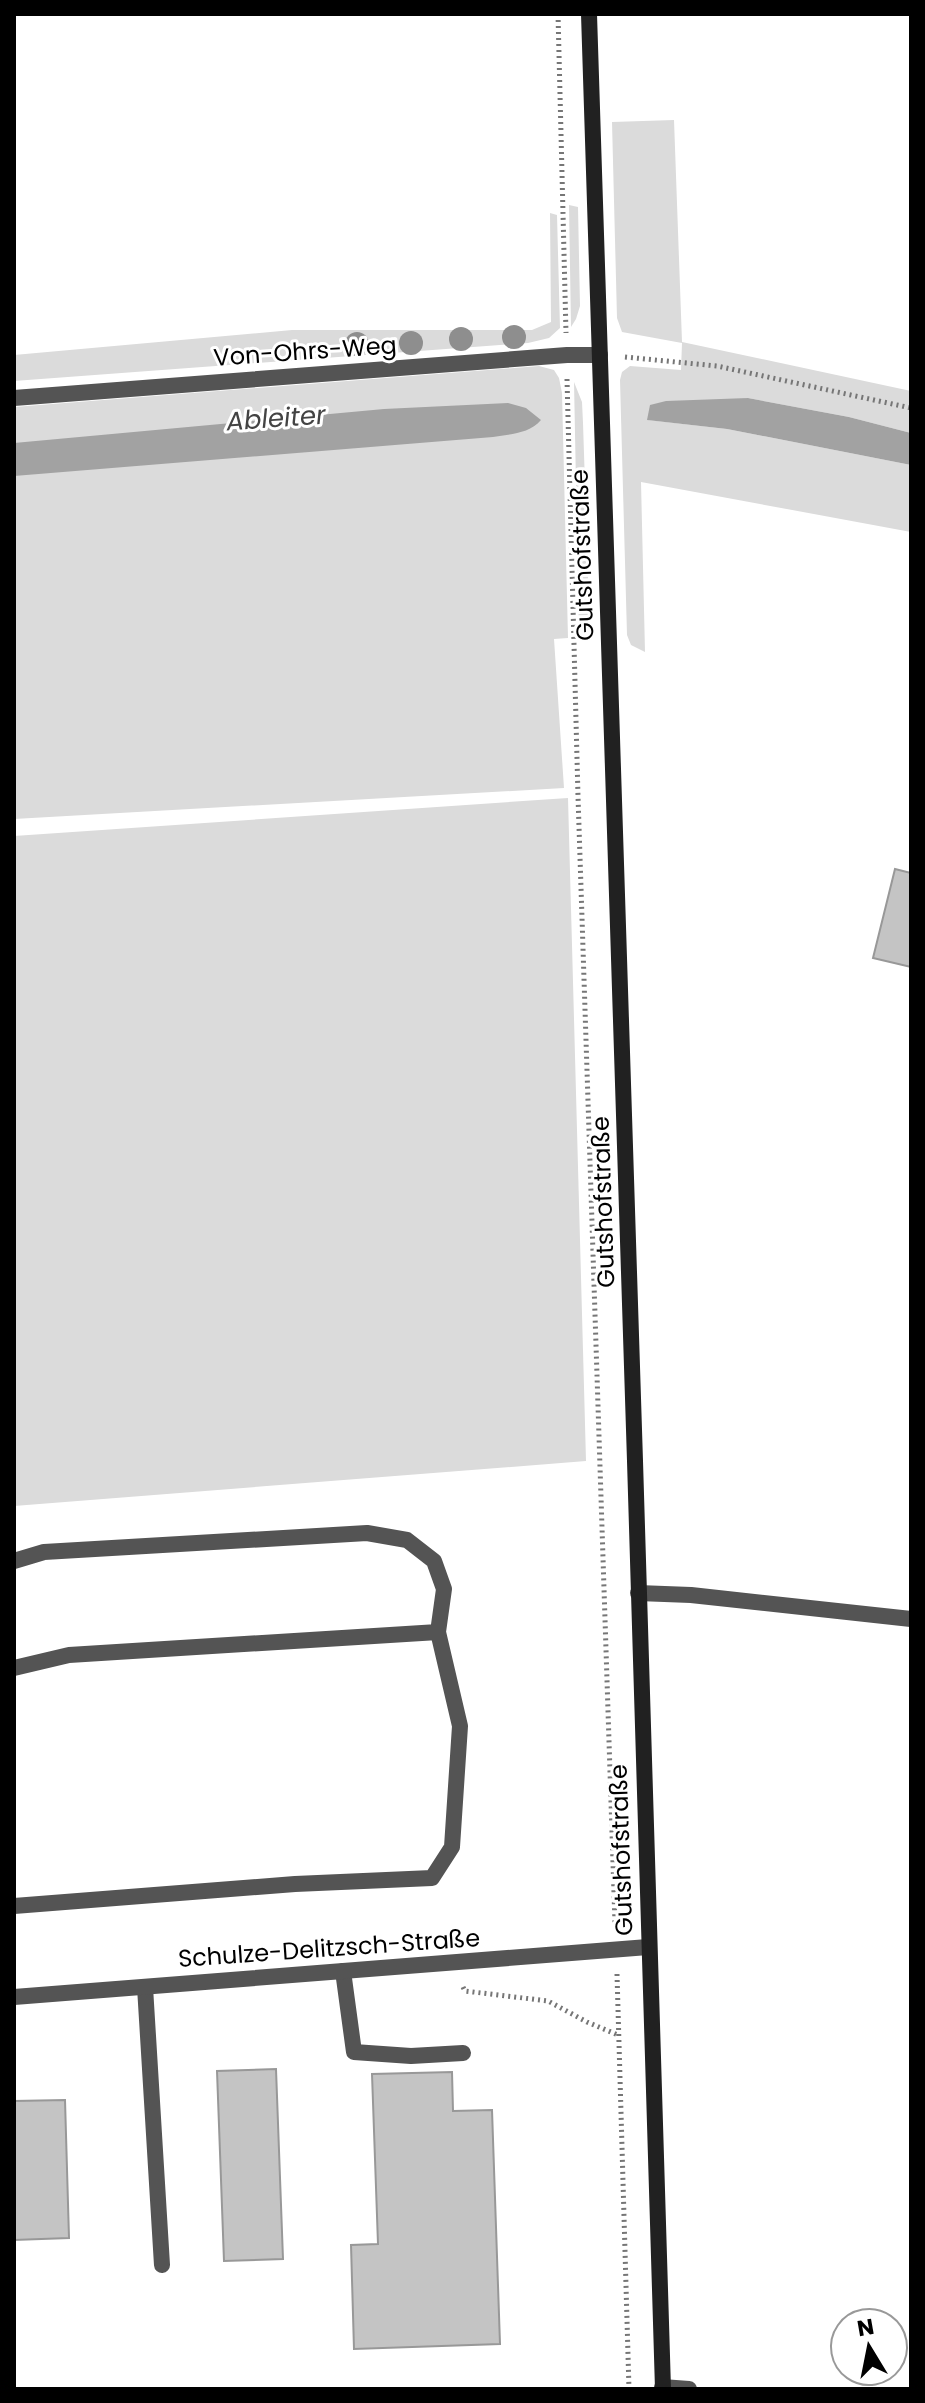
<svg xmlns="http://www.w3.org/2000/svg" width="925" height="2403" font-family="Poppins,sans-serif">
<rect width="100%" height="100%" fill="#fff"/>
<path fill="#dbdbdb" d="M 674,120 L 682,342 L 911,391 L 911,433 L 849,417 L 748,398 L 648,420 L 727,429 L 911,465 L 911,532 L 641,482 L 645,652 L 631,645 L 627,635 L 620,380 L 622,372 L 630,366 L 681,370 L 682,343 L 622,332 L 617,318 L 612,122 Z
M 569,205 L 578,207 L 580,306 L 576,319 L 571,327 Z
M 550,213 L 557,215 L 560,328 L 549,338 L 528,343 L 14,381 L 14,355 L 292,330 L 532,330 L 551,322 Z
M 539,366 L 554,370 L 559,378 L 562,393 L 568,638 L 554,639 L 564,788 L 14,819 L 14,407 Z
M 574,382 L 582,402 L 583,423 L 590,638 L 579,637 Z
M 568,798 L 586,1461 L 14,1506 L 14,836 Z"/>
<path fill="#a2a2a2" d="M 748,398 L 849,417 L 911,433 L 911,465 L 727,429 L 647,420 L 650,405 L 666,401 Z
M 508,403 L 526,408 L 541,420 C 529,434 510,434 493,437 L 14,476 L 14,443 L 384,409 Z"/>
<path fill="#c4c4c4" stroke="#989898" stroke-width="2" d="M 895,869 L 911,873 L 911,967 L 873,958 Z
M 276,2069 L 283,2259 L 224,2261 L 217,2071 Z
M 452,2072 L 453,2111 L 492,2110 L 500,2344 L 354,2349 L 351,2245 L 378,2244 L 372,2074 Z
M 65,2100 L 69,2238 L 14,2240 L 14,2101 Z"/>
<g fill="none" stroke-linecap="round" stroke-linejoin="round">
<path stroke="#767676" stroke-width="5" stroke-dasharray="2 4" stroke-linecap="butt" d="M 558,14 L 566,333
M 625,357 L 717,366 L 911,408
M 567,379 L 578,796 L 615,1924
M 617,1974 L 629,2389
M 463,1987 L 465,1991 L 548,2001 L 587,2022 L 618,2035"/>
<path stroke="#545454" stroke-width="16" d="M 14,1561 L 44,1552 L 367,1533 L 407,1540 L 434,1561 L 444,1589 L 438,1632
M 638,1593 L 691,1595 L 911,1619
M 14,1668 L 69,1655 L 438,1632 L 460,1726 L 452,1847 L 432,1878 L 295,1884 L 14,1906
M 343,1971 L 354,2052 L 411,2056 L 463,2053
M 145,1987 L 162,2265
M 662,2387 L 689,2389"/>
<path stroke="#545454" stroke-width="16" d="M 14,398 L 567,355 L 600,355
M 14,1997 L 648,1947"/>
<path stroke="#212121" stroke-width="16" d="M 589,14 L 635,1461 L 663,2389"/>
</g>
<g fill="#8e8e8e">
<circle cx="514" cy="337" r="12"/>
<circle cx="461" cy="339" r="12"/>
<circle cx="411" cy="343" r="12"/>
<circle cx="357" cy="344" r="12"/>
</g>
<g text-anchor="middle" dominant-baseline="central" stroke-width="6" stroke-linejoin="round" paint-order="stroke">
<g font-size="24" fill="#000" stroke="#fff">
<text transform="translate(305 351) rotate(-4)">Von-Ohrs-Weg</text>
<text transform="translate(582 555) rotate(-92)">Gutshofstraße</text>
<text transform="translate(603 1202) rotate(-92)">Gutshofstraße</text>
<text transform="translate(621 1850) rotate(-92)">Gutshofstraße</text>
<text transform="translate(329 1948) rotate(-4)">Schulze-Delitzsch-Straße</text>
</g>
<g font-size="26" font-style="italic" fill="#434343" stroke="#fff">
<text transform="translate(276 418) rotate(-4)">Ableiter</text>
</g>
</g>
<rect width="925" height="2403" fill="none" stroke="#000000" stroke-width="32"/>
<g transform="translate(869 2347) rotate(350)"><circle r="38" fill="#ffffff" stroke="#999999" stroke-width="2"/>
<path d="M0-6L14 30L0 20L-14 30Z" fill="#000000"/>
<text y="-12" font-size="22" font-weight="bold" text-anchor="middle" fill="#000000">N</text>
</g>
</svg>
